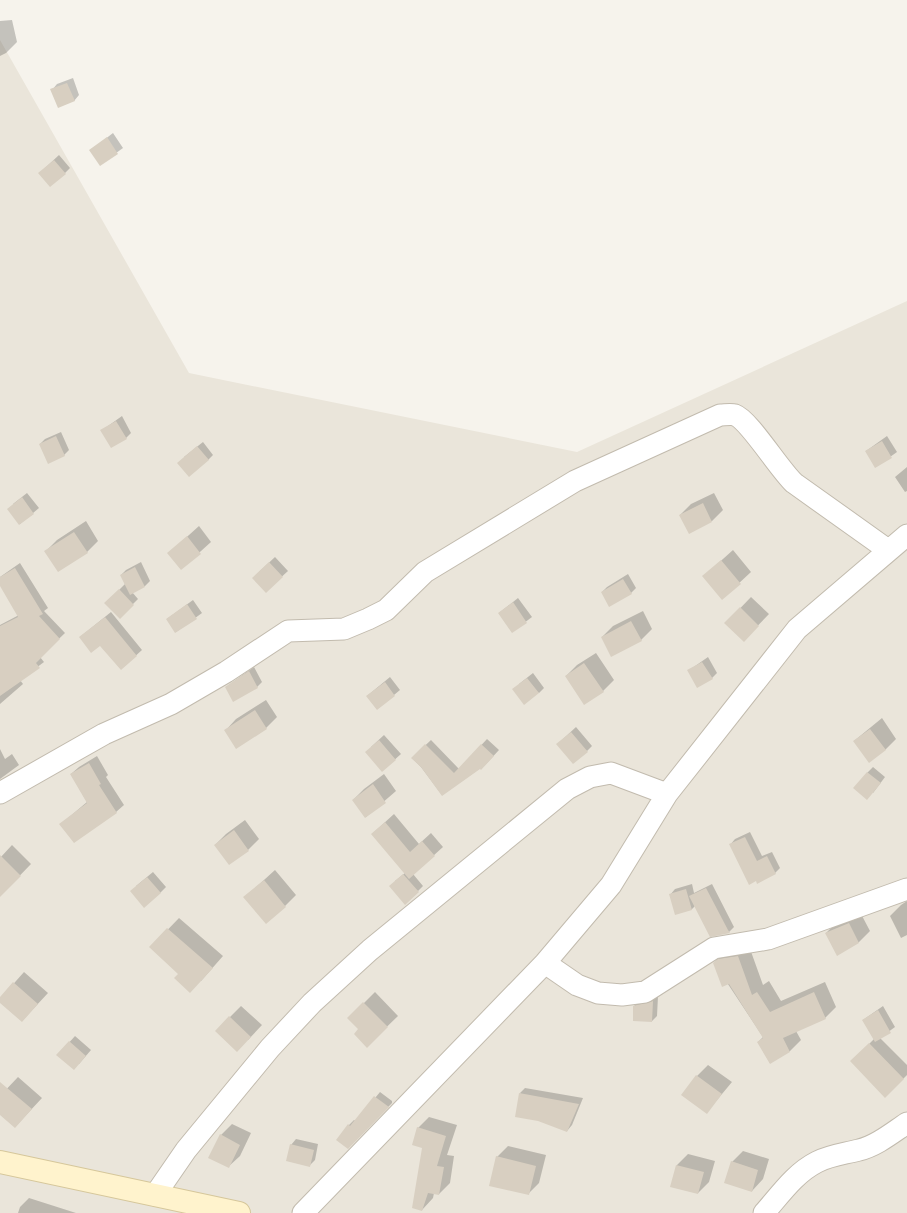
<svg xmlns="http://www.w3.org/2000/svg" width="907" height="1213" font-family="Montserrat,sans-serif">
<rect width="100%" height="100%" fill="#f6f3ec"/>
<path fill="#eae5da" d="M 0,40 L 189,373 L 577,452 L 907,301 L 907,1213 L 0,1213 Z"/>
<path fill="#0003" d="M 12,20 L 17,42 L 6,53 L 0,56 L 0,21 Z
M 73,78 L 79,95 L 74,101 L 52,90 L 57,84 Z
M 113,133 L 123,148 L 101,164 L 91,150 Z
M 59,155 L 70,168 L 65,173 L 45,168 Z
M 122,416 L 131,433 L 126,438 L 101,431 Z
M 61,432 L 69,450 L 64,455 L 40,444 L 45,439 Z
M 887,436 L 897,452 L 876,467 L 866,451 Z
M 203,442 L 213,455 L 208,460 L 184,457 Z
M 907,467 L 907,491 L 905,492 L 895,477 Z
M 27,493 L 39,508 L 20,524 L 13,504 Z
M 714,493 L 723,510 L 712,521 L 680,515 L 691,504 Z
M 86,521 L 98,541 L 87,552 L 46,551 L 57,540 Z
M 199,526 L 211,542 L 181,569 L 169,553 Z
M 733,550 L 751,572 L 723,598 L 704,576 Z
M 275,557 L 288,571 L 266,591 L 259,572 Z
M 141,562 L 150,581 L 145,586 L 132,592 L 138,599 L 120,617 L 106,603 L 125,584 L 121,575 L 126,570 Z
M 20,563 L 48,608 L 44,611 L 65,633 L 40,657 L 44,662 L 20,680 L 23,684 L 0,704 L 0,625 L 19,615 L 0,584 L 0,577 Z
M 628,574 L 636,588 L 631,593 L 602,592 L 607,587 Z
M 751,597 L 769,614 L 744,640 L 726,623 Z
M 518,598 L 532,617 L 512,632 L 499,613 Z
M 193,600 L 202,613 L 176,632 L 167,619 Z
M 643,611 L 652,629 L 641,640 L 602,637 L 613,626 Z
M 111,612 L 142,650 L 121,669 L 100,645 L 80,637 Z
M 596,653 L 614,680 L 603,691 L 566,676 L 577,665 Z
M 708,657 L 717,673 L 712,678 L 688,671 Z
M 254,667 L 262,682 L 257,687 L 226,687 Z
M 533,673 L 544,688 L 539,693 L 519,684 Z
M 390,677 L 400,690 L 377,709 L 367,696 Z
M 266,700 L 277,717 L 266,728 L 226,730 L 236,719 Z
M 882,718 L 896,739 L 885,750 L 854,741 Z
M 576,727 L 592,746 L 587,751 L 563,739 Z
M 384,735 L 401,754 L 382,771 L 371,747 Z
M 487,739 L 499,750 L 486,764 L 442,795 L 421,767 L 412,758 L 431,740 L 459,769 Z
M 0,749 L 5,759 L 12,754 L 19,765 L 0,779 Z
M 97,756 L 108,775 L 106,777 L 124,805 L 116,812 L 61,824 L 87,802 L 71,774 L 79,767 Z
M 873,767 L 885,777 L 873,793 L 867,773 Z
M 384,774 L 396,791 L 366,817 L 353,800 L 364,789 Z
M 394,814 L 419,844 L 431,833 L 443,847 L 413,874 L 423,886 L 418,891 L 395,881 L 405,873 L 372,834 Z
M 245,820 L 259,839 L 248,850 L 215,845 L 226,834 Z
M 750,832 L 762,856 L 772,852 L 780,868 L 775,873 L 730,845 L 735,839 Z
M 12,845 L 31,864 L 4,892 L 0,888 L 0,858 Z
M 275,870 L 296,895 L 285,906 L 245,897 Z
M 153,872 L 166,887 L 160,893 L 136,886 Z
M 692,884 L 694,893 L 712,884 L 734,927 L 729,932 L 695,906 L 692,909 L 676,914 L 670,895 L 675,889 Z
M 907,901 L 907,935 L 901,938 L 890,916 L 901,905 Z
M 860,912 L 870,931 L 859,942 L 837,954 L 826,933 L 837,922 Z
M 179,918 L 223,956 L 201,981 L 179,974 L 151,947 Z
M 749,946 L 763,985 L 769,981 L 781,1001 L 825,982 L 836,1007 L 825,1018 L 796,1031 L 801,1040 L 790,1051 L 770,1063 L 758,1042 L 763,1037 L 714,963 L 725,952 Z
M 24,972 L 48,993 L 22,1021 L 0,1002 L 0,999 Z
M 375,992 L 398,1016 L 367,1046 L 360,1029 L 349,1018 Z
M 658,996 L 657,1016 L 652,1021 L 634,1006 L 640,1001 Z
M 241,1006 L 262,1025 L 248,1040 L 216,1031 Z
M 883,1006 L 895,1027 L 880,1038 L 907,1065 L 907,1075 L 885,1097 L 860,1053 L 874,1039 L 863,1020 Z
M 75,1036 L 91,1050 L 79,1064 L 58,1055 Z
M 708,1065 L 732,1082 L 707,1112 L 683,1095 L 697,1076 Z
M 18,1077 L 42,1098 L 15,1127 L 0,1114 L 0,1096 Z
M 525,1088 L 583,1098 L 572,1125 L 567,1131 L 538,1120 L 520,1093 Z
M 380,1092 L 392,1101 L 392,1103 L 348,1148 L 349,1125 L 354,1120 L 356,1121 Z
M 429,1117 L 457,1125 L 447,1155 L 454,1156 L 450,1183 L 439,1194 L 434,1193 L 433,1198 L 422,1210 L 423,1148 L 418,1128 Z
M 232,1124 L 251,1133 L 240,1156 L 228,1167 L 221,1135 Z
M 296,1139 L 318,1144 L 315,1160 L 309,1166 L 291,1145 Z
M 508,1146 L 546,1155 L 539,1183 L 528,1194 L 497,1157 Z
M 743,1151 L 769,1159 L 763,1179 L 752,1191 L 732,1162 Z
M 688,1154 L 715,1161 L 709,1182 L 698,1193 L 671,1186 L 677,1165 Z
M 29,1198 L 76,1213 L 18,1213 L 20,1207 Z"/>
<path fill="#d8cfc1" d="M 67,83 L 75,101 L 58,108 L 50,89 Z
M 107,137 L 118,154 L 100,166 L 89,150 Z
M 54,160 L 66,174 L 50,187 L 38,173 Z
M 116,421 L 127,439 L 111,448 L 100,430 Z
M 56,436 L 65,456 L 48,464 L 39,444 Z
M 882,441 L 892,458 L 875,468 L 865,451 Z
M 197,446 L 209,460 L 189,477 L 177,463 Z
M 22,497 L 34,514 L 19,525 L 7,509 Z
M 703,503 L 712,522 L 689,534 L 679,515 Z
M 74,532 L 88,553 L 58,572 L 44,551 Z
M 187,536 L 201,554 L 181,570 L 167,553 Z
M 721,560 L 741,584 L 722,600 L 702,576 Z
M 269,562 L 283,577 L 266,593 L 252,578 Z
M 135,567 L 145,587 L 130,595 L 120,575 Z
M 15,568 L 43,614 L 39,616 L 60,639 L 36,663 L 40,668 L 0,696 L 0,626 L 18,617 L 0,586 L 0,577 Z
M 623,579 L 632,594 L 609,607 L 601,592 Z
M 119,589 L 134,605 L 120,619 L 104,603 Z
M 513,602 L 527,623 L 512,633 L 498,613 Z
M 187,604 L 197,619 L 175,633 L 166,619 Z
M 740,607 L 759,626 L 744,642 L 724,623 Z
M 105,617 L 137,656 L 121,670 L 100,646 L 91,653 L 79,637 Z
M 631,621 L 642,641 L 611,657 L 601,637 Z
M 702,662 L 713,679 L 697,688 L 687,670 Z
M 584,663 L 604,692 L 584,705 L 565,676 Z
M 249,671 L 258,688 L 233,702 L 225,687 Z
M 527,678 L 539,693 L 524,705 L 512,689 Z
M 385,682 L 395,696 L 377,710 L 366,696 Z
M 255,710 L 267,729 L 236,749 L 224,730 Z
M 870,729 L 886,750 L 869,763 L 853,741 Z
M 571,732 L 588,752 L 573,764 L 556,744 Z
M 379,740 L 396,760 L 382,772 L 365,752 Z
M 425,744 L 454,773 L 481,744 L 494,756 L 481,770 L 480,769 L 442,796 L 421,767 L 411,758 Z
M 89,763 L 101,784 L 99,785 L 117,813 L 74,843 L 59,824 L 87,803 L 70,774 Z
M 867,772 L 881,783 L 867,800 L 853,788 Z
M 373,784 L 386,803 L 365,818 L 352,800 Z
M 385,822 L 410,852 L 422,841 L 435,856 L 409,879 L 371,834 Z
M 234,830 L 249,851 L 229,865 L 214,845 Z
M 745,837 L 757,861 L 767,856 L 776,874 L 757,884 L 756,881 L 749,885 L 729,844 Z
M 0,855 L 21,876 L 0,897 Z
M 403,874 L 419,892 L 405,905 L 389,886 Z
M 147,877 L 161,893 L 144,908 L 130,891 Z
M 264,880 L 286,907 L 266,924 L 243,897 Z
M 706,888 L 728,930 L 730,933 L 710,937 L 689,896 Z
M 686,889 L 692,910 L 675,915 L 669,894 Z
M 849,923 L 859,943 L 837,956 L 825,933 Z
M 167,928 L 213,968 L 190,993 L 174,978 L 178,974 L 149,947 Z
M 738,956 L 752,995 L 757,992 L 770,1012 L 814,992 L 826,1019 L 783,1038 L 790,1052 L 770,1064 L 757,1042 L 763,1038 L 729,984 L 722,987 L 713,963 L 718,959 Z
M 13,982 L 38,1004 L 22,1022 L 0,1003 L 0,997 Z
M 653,1001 L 652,1022 L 633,1021 L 633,1006 Z
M 363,1002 L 388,1027 L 367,1048 L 354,1034 L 358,1029 L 347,1018 Z
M 878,1010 L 891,1033 L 875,1042 L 862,1020 Z
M 229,1016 L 251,1037 L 237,1052 L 215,1031 Z
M 69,1041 L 86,1056 L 74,1070 L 56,1055 Z
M 869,1043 L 904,1079 L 885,1098 L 850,1061 Z
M 696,1075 L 722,1094 L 707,1114 L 681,1095 Z
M 0,1082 L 32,1109 L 15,1128 L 0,1115 Z
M 519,1093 L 579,1104 L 567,1132 L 538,1121 L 515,1117 Z
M 374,1096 L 389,1107 L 348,1149 L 336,1140 L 348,1124 L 350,1126 Z
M 417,1127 L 446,1136 L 437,1166 L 444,1167 L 439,1195 L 428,1193 L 422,1211 L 412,1208 L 422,1148 L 412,1145 Z
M 220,1134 L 240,1145 L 229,1168 L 208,1158 Z
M 290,1144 L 314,1150 L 310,1167 L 286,1161 Z
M 496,1156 L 536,1166 L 529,1195 L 489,1186 Z
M 731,1161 L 758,1170 L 752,1192 L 724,1183 Z
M 676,1165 L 704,1172 L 698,1194 L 670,1187 Z"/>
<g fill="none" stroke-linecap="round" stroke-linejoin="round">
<g stroke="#c2bbae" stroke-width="23">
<path id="street" d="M 0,793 L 104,734 L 171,704 L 226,672 L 288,631 L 344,629 L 368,619 L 386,610 L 425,572 L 575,481 L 720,415 C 724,415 731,414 735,415 C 749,420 779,469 794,483 L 888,550
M 545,963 L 577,985 L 598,993 L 622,995 L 645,992 L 714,948 L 768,939 L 907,889
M 155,1195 L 186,1150 L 270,1048 L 312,1003 L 370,950 L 567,789 L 590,777 L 611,773 L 667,794
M 303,1213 L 545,963 L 611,885 L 667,794 L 797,629 L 907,535
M 764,1213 C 780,1195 795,1173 817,1162 C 831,1155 844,1154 859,1150 C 876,1146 892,1133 907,1123"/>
</g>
<g stroke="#d6c79b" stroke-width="24">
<path id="secondary" d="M 0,1162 L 239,1213"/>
</g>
<use href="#street" stroke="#fff" stroke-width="21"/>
<use href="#secondary" stroke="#fff3cd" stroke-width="22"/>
</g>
</svg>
